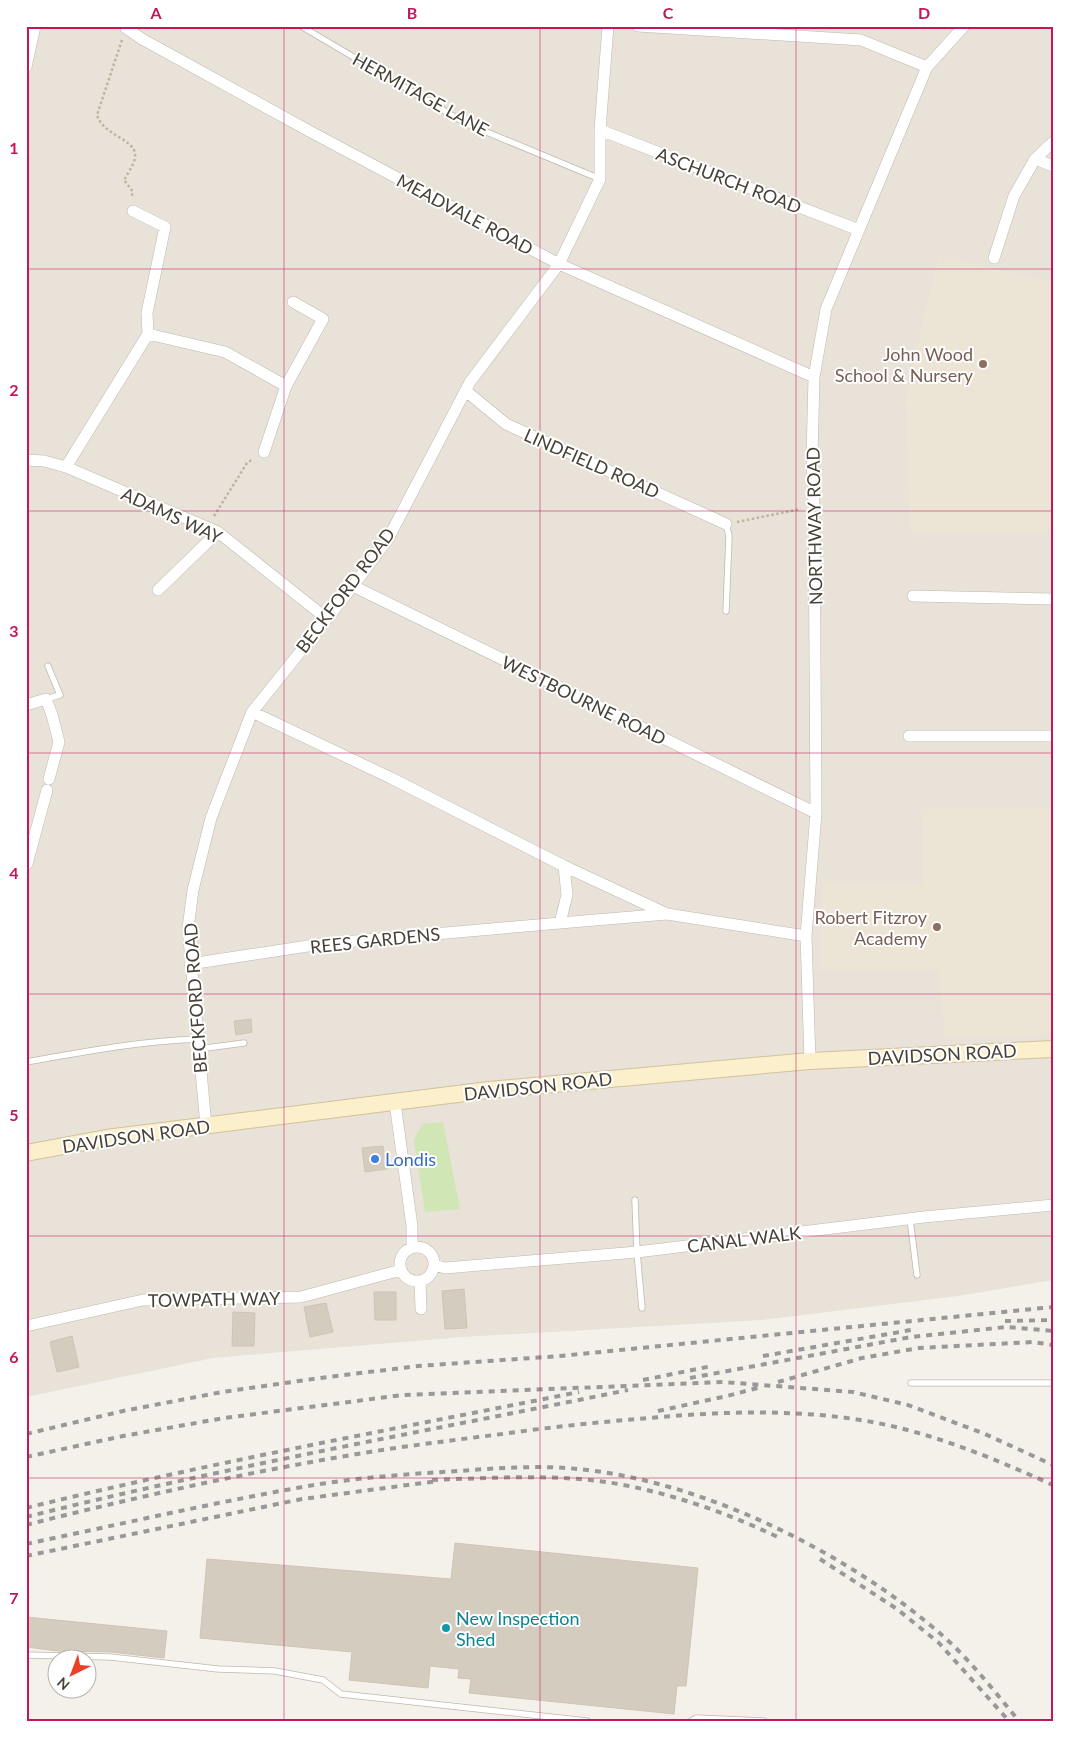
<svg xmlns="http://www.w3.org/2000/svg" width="1079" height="1747" font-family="Lato,sans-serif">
<rect width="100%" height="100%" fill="#f4f1ea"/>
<path fill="#e8e2d8" d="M 26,26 L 1053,26 L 1053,1280 L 958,1296 L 761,1320 L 462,1337 L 213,1358 L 26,1397 Z"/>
<path fill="#ece5d5" d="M 938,256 L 1053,282 L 1053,531 L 911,534 L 905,402 Z
M 1053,808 L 1053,1034 L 945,1039 L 939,970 L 819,970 L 823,881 L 922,885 L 921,809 Z"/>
<path fill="#d1e6b5" d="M 443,1122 L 460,1209 L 425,1212 L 414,1140 L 422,1124 Z"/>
<path fill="#d5ccc0" stroke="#cfc4b3" d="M 251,1019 L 252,1032 L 236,1035 L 234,1021 Z
M 383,1146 L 387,1169 L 365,1172 L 362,1148 Z
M 464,1289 L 467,1328 L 445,1329 L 442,1291 Z
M 374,1292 L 396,1292 L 396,1320 L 375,1320 Z
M 326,1303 L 333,1332 L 310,1337 L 304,1307 Z
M 233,1312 L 255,1313 L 254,1346 L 232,1346 Z
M 72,1336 L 79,1367 L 57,1372 L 50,1342 Z
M 455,1543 L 698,1568 L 686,1686 L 677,1686 L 674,1714 L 469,1693 L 471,1679 L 458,1678 L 459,1669 L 430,1666 L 428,1688 L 349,1680 L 352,1652 L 200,1638 L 207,1559 L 451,1579 Z
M 26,1617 L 167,1631 L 164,1658 L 111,1652 L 58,1651 L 26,1647 Z"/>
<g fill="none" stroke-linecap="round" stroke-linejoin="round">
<g stroke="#bfb8ad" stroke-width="7">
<path id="lane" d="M 301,26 L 465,123 L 600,179
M 726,524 L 729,536 L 726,611
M 46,699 L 60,695 L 48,666
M 198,1049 L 244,1043
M 26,1062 C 83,1052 140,1041 197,1039
M 635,1200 L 637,1252 L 642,1308
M 910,1219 L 917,1275
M 911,1383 L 1053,1383
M 26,1655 L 110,1657 L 218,1669 L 275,1671 L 323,1680 L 341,1694 L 587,1721
M 691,1721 L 696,1718 L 764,1721"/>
</g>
<g stroke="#bfb8ad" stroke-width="12">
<path id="street" d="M 127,26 L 126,28 L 142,39 L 311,132 L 559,264 L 814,377
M 638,26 L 861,40 L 927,67
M 26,67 L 35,26
M 600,130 L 859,230
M 1035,159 L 1053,166
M 994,258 L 1014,196 L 1035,159 L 1053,142
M 148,334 L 225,352 L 286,386 L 323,319 L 293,302
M 466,391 L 506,424 L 726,524
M 264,452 L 286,386
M 26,460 L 44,461 L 66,467 L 218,532 L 326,618
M 66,467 L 148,334 L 147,313 L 165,227 L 133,211
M 353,586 L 816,813
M 158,590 L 218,532
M 913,596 L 1053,599
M 26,705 L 46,699 L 52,715 L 59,742 L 49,779
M 252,712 L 391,778 L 564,866 L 667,914 L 560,923 L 567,895 L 564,866
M 909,736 L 1053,736
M 27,864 L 47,790
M 667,914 L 806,936
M 190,964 L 321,944 L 560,923
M 810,1061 L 806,936 L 816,813 L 814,506 L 812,459 L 814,377 L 826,309 L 927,67 L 964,26
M 395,1103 L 412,1226 L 412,1247
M 206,1126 L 188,928 L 193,890 L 211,818 L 252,712 L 353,586 L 388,539 L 470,382 L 559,264 L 600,179 L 600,130 L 608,26
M400 1264a17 17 0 1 1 34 0a17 17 0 1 1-34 0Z
M 434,1265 L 445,1268 L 637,1252 L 924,1217 L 1053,1205
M 420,1281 L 421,1309
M 26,1326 L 143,1300 L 301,1297 L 401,1270"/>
</g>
<g stroke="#d1c29c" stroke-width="18">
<path id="secondary" d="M 26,1153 L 106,1138 L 489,1090 L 810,1061 L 1053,1049"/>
</g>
<path stroke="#c0b39f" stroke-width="2.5" stroke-dasharray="2.5 2.5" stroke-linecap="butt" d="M 122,40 L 97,115 C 103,135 134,139 135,154 C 136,162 128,173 124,180 L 133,192 L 131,198
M 214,516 L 247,463 L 253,459
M 737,522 L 801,509"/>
<use href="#lane" stroke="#fff" stroke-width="5.5"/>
<use href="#street" stroke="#fff" stroke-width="11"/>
<use href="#secondary" stroke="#fcefcc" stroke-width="16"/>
<path stroke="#989898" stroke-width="4" stroke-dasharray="6 6" stroke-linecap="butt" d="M 1005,1321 L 1053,1320
M 763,1356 L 911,1330
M 690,1378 L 911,1337 L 1006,1327 L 1053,1331
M 643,1380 L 712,1366
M 778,1382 L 862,1358 L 919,1348 L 1033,1342 L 1053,1345
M 658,1411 L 727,1396 L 761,1387
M 26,1434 L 123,1411 L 222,1392 L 320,1378 L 418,1366 L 560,1356 L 1053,1307
M 26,1457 L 123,1436 L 224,1418 L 403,1395 L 723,1382 L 853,1392 L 908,1405 L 985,1434 L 1053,1465
M 432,1480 C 490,1478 549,1474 606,1482 C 666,1491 728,1513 782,1539
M 26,1508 C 209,1463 394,1429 579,1392
M 26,1517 C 225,1467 427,1431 628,1390
M 26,1525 C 144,1495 262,1469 382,1450 C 422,1444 462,1439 502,1434 C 551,1427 600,1422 649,1418 C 717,1412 785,1409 854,1419 C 924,1429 988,1456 1053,1485
M 26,1544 C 117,1525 207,1504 297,1488 C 351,1478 405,1474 459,1471 C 498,1468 539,1465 578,1469 C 703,1481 849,1553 943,1636 C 971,1661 995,1692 1019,1721
M 26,1556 L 302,1499 L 438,1481
M 820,1559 L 897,1609 L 939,1643 L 1009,1721"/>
</g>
<path fill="none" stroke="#c2185b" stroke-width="1" stroke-opacity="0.55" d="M 284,26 L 284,1721M 540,26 L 540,1721M 796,26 L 796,1721M 26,269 L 1053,269M 26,511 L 1053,511M 26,753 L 1053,753M 26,994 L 1053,994M 26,1236 L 1053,1236M 26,1478 L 1053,1478"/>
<g fill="#8d6e63" stroke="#fff" stroke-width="2">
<circle cx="983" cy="364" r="5"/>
<circle cx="937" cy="927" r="5"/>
</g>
<circle fill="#3f7fe0" stroke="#fff" stroke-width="2" cx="375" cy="1159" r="5"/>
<circle fill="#0f9aa8" stroke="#fff" stroke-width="2" cx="446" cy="1628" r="5"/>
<g text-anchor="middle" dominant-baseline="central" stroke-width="4" stroke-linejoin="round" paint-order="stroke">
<g font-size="18" fill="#484138" stroke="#fff">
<text transform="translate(421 94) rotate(29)">HERMITAGE LANE</text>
<text transform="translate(729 180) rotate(21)">ASCHURCH ROAD</text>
<text transform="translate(465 214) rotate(28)">MEADVALE ROAD</text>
<text transform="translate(592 463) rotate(24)">LINDFIELD ROAD</text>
<text transform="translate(172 515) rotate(25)">ADAMS WAY</text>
<text transform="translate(814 526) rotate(-91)">NORTHWAY ROAD</text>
<text transform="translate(345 590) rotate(-53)">BECKFORD ROAD</text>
<text transform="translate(584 700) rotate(26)">WESTBOURNE ROAD</text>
<text transform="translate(375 940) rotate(-6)">REES GARDENS</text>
<text transform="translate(195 998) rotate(-94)">BECKFORD ROAD</text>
<text transform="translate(942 1054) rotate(-3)">DAVIDSON ROAD</text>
<text transform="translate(538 1086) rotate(-6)">DAVIDSON ROAD</text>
<text transform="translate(136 1136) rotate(-8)">DAVIDSON ROAD</text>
<text transform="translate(744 1239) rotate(-7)">CANAL WALK</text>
<text transform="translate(214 1299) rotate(-1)">TOWPATH WAY</text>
</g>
<g font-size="18" fill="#785e54" stroke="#fff" text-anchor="end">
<text x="973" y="354">John Wood<tspan x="973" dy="21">School &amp; Nursery</tspan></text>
<text x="927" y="917">Robert Fitzroy<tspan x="927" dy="21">Academy</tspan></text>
</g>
<g font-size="18" fill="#366cbe" stroke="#fff" text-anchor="start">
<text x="385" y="1159">Londis</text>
</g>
<g font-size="18" fill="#0d838f" stroke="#fff" text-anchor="start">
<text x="456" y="1618">New Inspection<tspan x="456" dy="21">Shed</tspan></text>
</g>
</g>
<rect width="1079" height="1747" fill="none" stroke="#ffffff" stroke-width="55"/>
<g transform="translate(72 1674) rotate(222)"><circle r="24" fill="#ffffff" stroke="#b6b3af"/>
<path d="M0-4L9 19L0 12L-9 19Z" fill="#ee3f27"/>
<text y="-8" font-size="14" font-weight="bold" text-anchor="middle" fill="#484138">N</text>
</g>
<rect x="28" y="28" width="1024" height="1692" fill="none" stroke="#c2185b" stroke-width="2"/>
<g font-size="16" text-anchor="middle" font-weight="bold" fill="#c2185b">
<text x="156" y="19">A</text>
<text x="412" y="19">B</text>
<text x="668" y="19">C</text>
<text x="924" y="19">D</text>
<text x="14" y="154">1</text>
<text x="14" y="396">2</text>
<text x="14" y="637">3</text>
<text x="14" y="879">4</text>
<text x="14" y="1121">5</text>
<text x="14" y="1363">6</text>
<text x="14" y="1604">7</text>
</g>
</svg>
